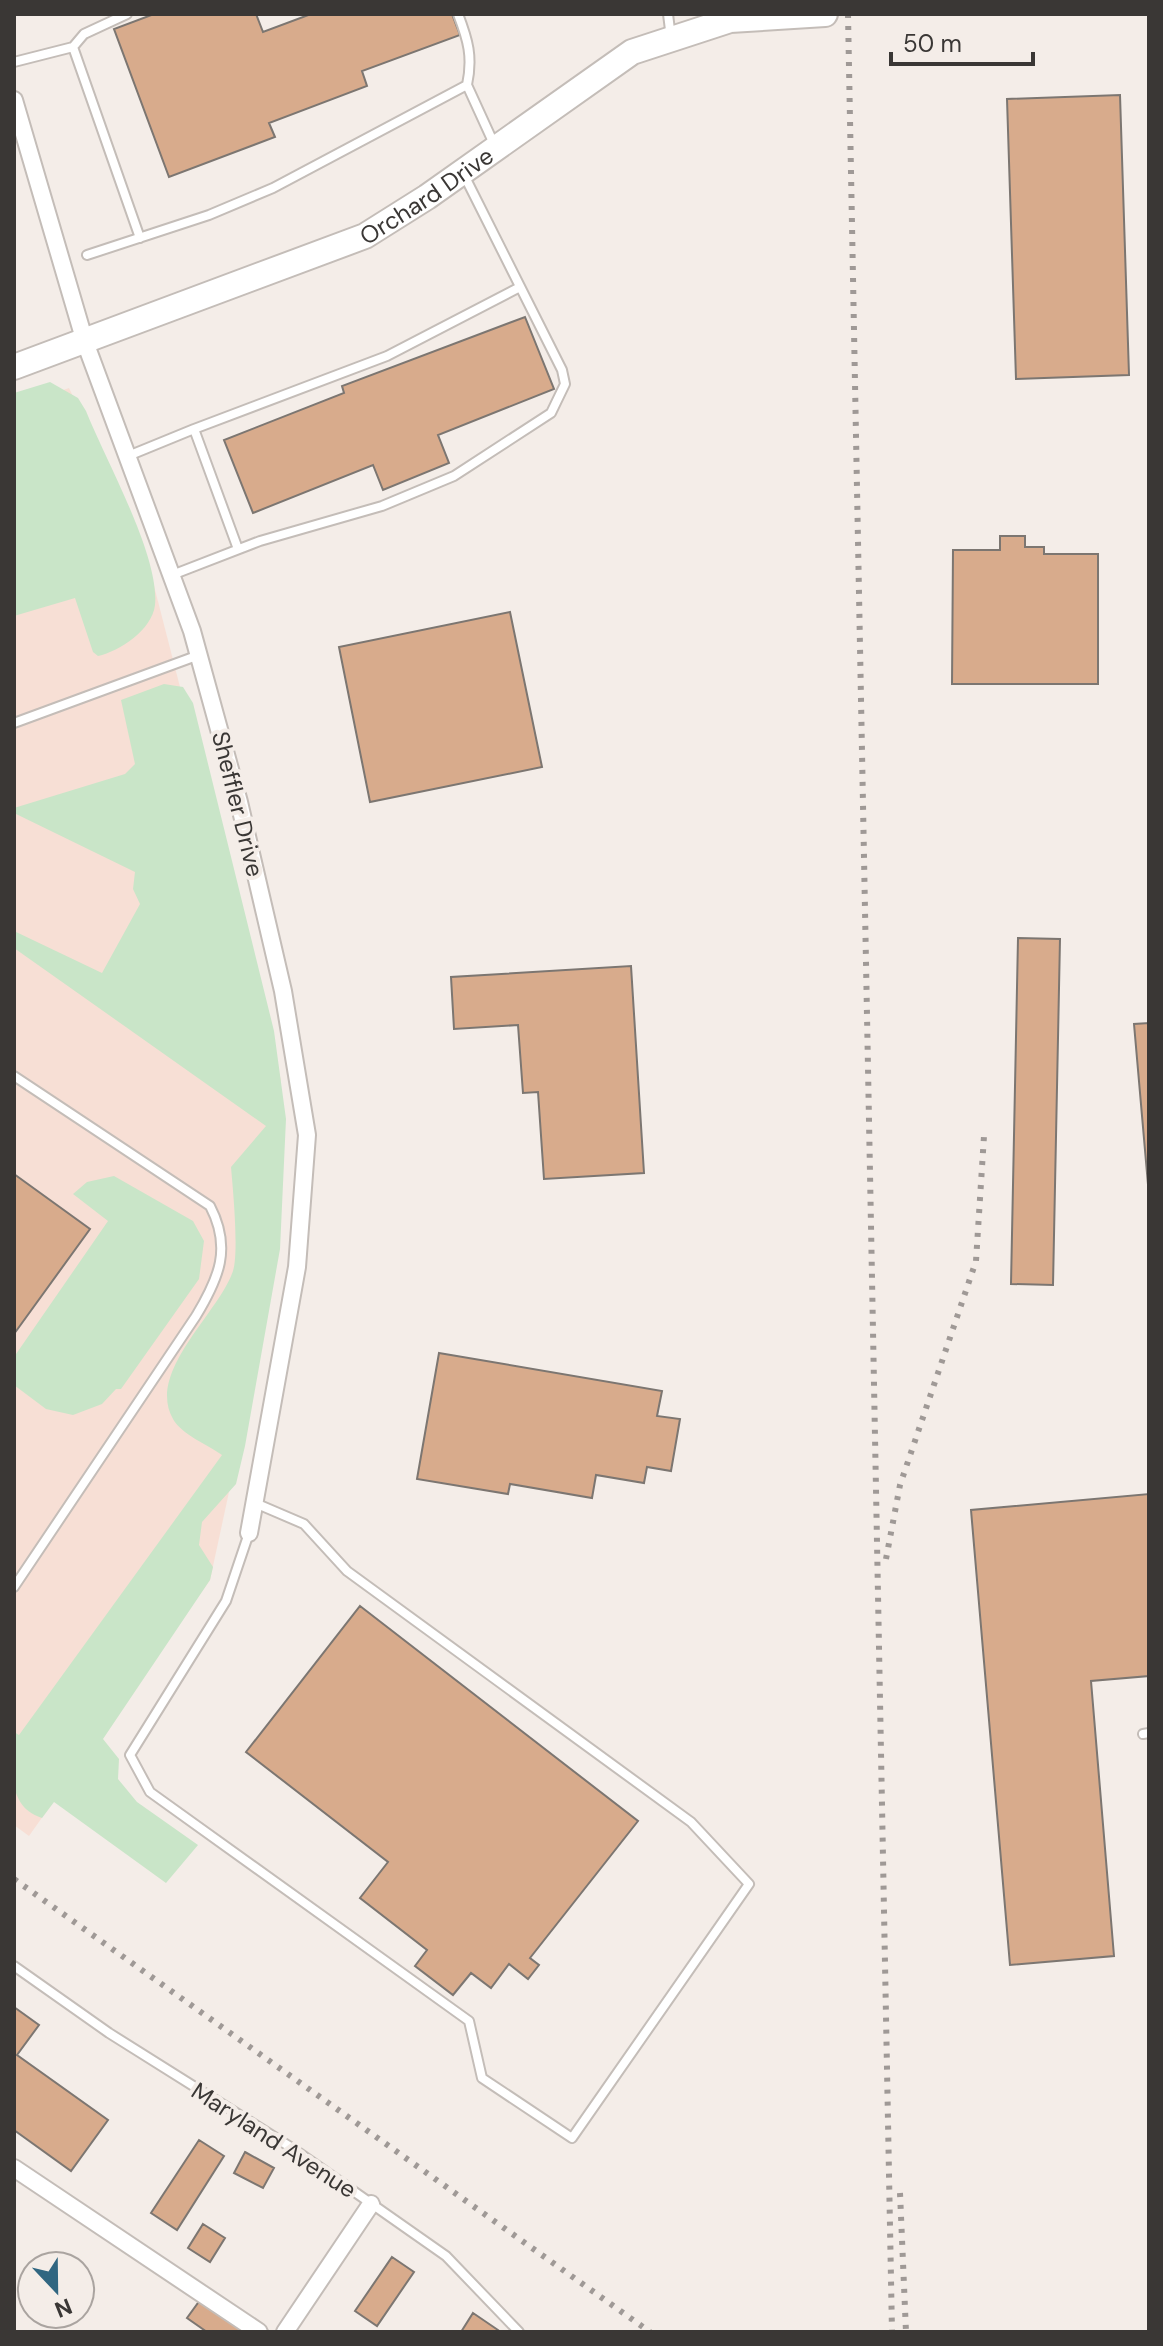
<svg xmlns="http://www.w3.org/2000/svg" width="1163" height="2346" font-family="'DM Sans',sans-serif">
<rect width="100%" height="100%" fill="#f4ede8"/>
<path fill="#f7dfd5" d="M 69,388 L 143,543 L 281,1080 L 269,1307 L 210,1580 L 29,1836 L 14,1825 L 14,407 Z"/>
<path fill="#c9e5c8" d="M 50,382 L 78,398 L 86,411 C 105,459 160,556 155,605 C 152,630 120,651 98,656 L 93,652 L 75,598 L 14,616 L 14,393 Z
M 164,684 L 183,687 L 193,703 L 274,1031 L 286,1119 L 280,1249 L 245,1446 L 236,1484 L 202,1522 L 199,1545 L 213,1567 L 210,1580 L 103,1739 L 119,1759 L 118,1779 L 137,1802 L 198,1845 L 166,1883 L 54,1802 L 42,1818 C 4,1805 14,1766 14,1732 L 19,1735 L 222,1455 C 207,1444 182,1435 173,1419 C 146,1372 219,1313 233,1271 C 239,1251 233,1190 231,1167 L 266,1126 L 14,948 L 14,931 L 102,973 L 140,904 L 133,889 L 135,872 L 14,813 L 14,808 L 125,774 L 135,764 L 121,700 Z
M 114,1176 L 193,1221 L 204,1241 L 199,1279 L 121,1389 L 116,1389 L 102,1404 L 73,1415 L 46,1409 L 14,1385 L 14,1357 L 108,1221 L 73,1194 L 87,1182 Z"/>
<path fill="#d8ab8c" stroke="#7c7671" stroke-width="2" d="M 154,14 L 256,14 L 263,32 L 311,14 L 452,14 L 460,35 L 362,71 L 367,86 L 269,123 L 275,137 L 169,177 L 114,29 Z
M 1120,95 L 1129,375 L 1016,379 L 1007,99 Z
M 525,317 L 554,389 L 438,435 L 449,463 L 383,490 L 373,465 L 253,513 L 224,440 L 344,393 L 342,386 Z
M 1000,536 L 1025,536 L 1025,547 L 1044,547 L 1044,554 L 1098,554 L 1098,684 L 952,684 L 953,550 L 1000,550 Z
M 510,612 L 542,767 L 370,802 L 339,647 Z
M 1018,938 L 1060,939 L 1053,1285 L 1011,1284 Z
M 631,966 L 644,1173 L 544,1179 L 538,1092 L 523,1093 L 518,1025 L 454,1029 L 451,977 Z
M 1149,1023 L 1149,1196 L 1134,1024 Z
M 14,1174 L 90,1229 L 14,1334 Z
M 439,1353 L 662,1391 L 657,1416 L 680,1419 L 671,1471 L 647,1467 L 644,1483 L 596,1475 L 592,1498 L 510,1484 L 508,1494 L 417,1479 Z
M 1149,1494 L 1149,1676 L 1091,1681 L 1114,1956 L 1010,1965 L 971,1510 Z
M 360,1606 L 638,1821 L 530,1958 L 539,1965 L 528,1979 L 509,1964 L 491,1988 L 471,1973 L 453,1995 L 415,1966 L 427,1950 L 360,1898 L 388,1862 L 246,1752 Z
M 14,2007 L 39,2025 L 17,2055 L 108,2120 L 71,2171 L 14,2130 Z
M 199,2140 L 224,2156 L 177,2230 L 151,2213 Z
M 245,2152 L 274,2168 L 263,2188 L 234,2173 Z
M 203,2224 L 225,2238 L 210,2262 L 188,2248 Z
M 392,2257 L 414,2272 L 377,2326 L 355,2311 Z
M 203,2296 L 245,2332 L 207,2332 L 187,2318 Z
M 473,2313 L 498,2330 L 497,2332 L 461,2332 Z"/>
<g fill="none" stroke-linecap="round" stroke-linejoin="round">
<g stroke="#c4bdb8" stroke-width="12">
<path id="lane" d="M 458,14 C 468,40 473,57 467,85
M 668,14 L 671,38
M 73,47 L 84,34 L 127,14
M 14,62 L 73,47 L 140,238
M 87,255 L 209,215 L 273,188 L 467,85 L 494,144
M 194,429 L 387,356 L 520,287
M 128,456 L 194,429 L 238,549
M 172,575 L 260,541 L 382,506 L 454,476 L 551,413 L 565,384 L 562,370 L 463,173
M 14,723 L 199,655
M 14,1076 L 210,1206 C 232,1248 219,1278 196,1316 L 14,1587
M 249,1533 L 226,1601 L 130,1755 L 150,1792 L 469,2021 L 482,2078 L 572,2138 L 749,1884 L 691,1822 L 347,1571 L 304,1524 L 255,1503
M 1143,1734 L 1149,1733
M 14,1966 L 109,2033 L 292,2148 L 446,2256 L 519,2332"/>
</g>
<g stroke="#c4bdb8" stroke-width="20">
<path id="street" d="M 14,100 L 85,342 L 192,631 L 239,802 L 283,991 L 307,1135 L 297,1267 L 249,1533
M 14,2168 L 259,2332
M 285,2332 L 371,2204"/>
</g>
<g stroke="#c4bdb8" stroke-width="28">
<g id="secondary">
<path id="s1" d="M 14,367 L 365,236 L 427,197 L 632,52 L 730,20 L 825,14"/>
</g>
</g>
<use href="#lane" stroke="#fff" stroke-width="8"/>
<use href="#street" stroke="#fff" stroke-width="16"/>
<use href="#secondary" stroke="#fff" stroke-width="24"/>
<path stroke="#9f9996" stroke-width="6" stroke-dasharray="4 8" stroke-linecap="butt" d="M 848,14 L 892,2332
M 886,1559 L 900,1485 L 976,1261 L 984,1136
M 14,1879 L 650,2332
M 900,2193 L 906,2332"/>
</g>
<g text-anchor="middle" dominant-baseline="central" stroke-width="8" stroke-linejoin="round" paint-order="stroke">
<g font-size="24" fill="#3a3735" stroke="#f4ede8">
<text stroke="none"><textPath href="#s1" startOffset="448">Orchard Drive</textPath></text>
<text transform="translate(238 804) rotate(76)">Sheffler Drive</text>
<text transform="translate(274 2140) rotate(33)">Maryland Avenue</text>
</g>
</g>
<rect width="1163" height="2346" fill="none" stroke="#3a3735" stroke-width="32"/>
<g transform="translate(56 2290) rotate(158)"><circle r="38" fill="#f4ede8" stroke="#aaa4a0" stroke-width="2"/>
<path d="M0-6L14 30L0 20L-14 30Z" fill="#306681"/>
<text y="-12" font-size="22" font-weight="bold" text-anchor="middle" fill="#3a3735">N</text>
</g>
<path d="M891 52v12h142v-12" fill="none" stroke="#3a3735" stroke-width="4"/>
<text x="903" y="52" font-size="24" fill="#3a3735" stroke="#f4ede8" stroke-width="6" paint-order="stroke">50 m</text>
</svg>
